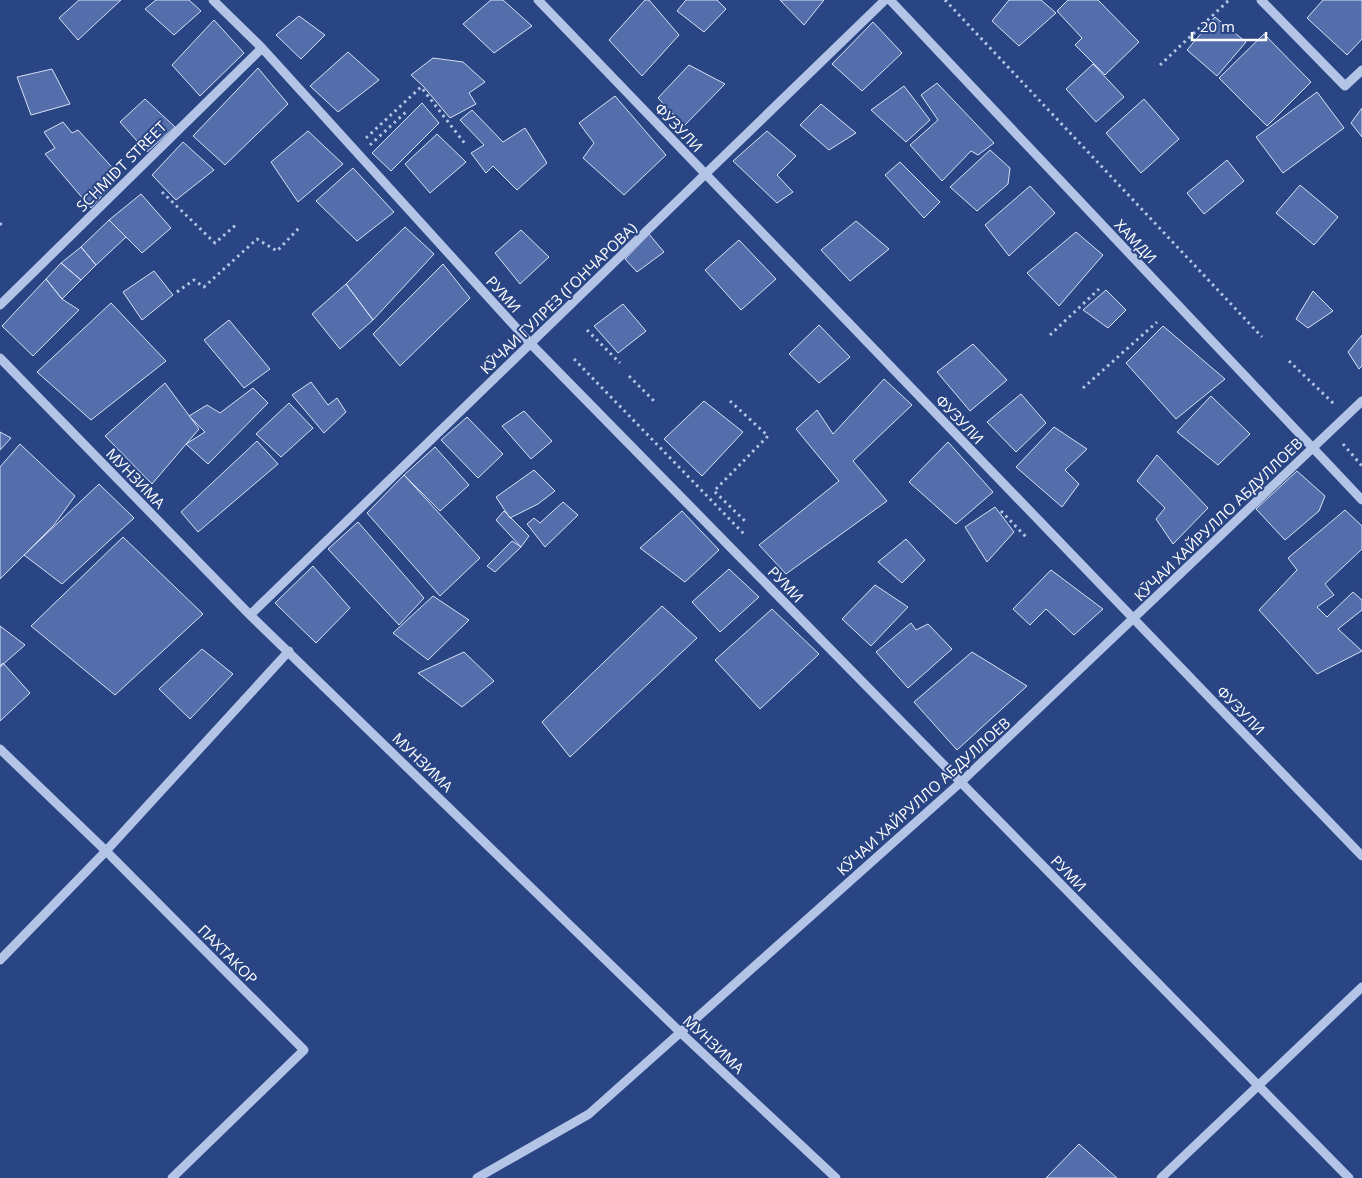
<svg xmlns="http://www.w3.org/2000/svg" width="1362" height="1178" font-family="'Open Sans',sans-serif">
<rect width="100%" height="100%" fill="#2a4584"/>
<path fill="#536eab" stroke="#d7e1f6" d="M 79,0 L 121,0 L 78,40 L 59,18 Z
M 156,0 L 189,0 L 201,11 L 174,35 L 145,9 Z
M 491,0 L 503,0 L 532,26 L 494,53 L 463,24 Z
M 645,0 L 649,0 L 679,35 L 642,76 L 609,40 Z
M 686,0 L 717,0 L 726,9 L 704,32 L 677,11 Z
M 780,0 L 824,0 L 804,25 Z
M 1009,0 L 1041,0 L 1056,13 L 1019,46 L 992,21 Z
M 1068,0 L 1098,0 L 1139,42 L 1105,75 L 1075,45 L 1082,38 L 1057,11 Z
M 1323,0 L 1362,0 L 1362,39 L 1347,55 L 1307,18 Z
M 299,16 L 325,35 L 301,59 L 276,35 Z
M 1215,17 L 1246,42 L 1217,76 L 1187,50 Z
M 214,20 L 244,53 L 200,96 L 172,65 Z
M 873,22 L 902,53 L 862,91 L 832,64 Z
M 1264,34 L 1311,82 L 1267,126 L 1219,78 Z
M 348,52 L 379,80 L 338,112 L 310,86 Z
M 433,58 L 463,62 L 485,82 L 469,93 L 476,104 L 450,118 L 423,86 L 411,75 Z
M 1093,64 L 1124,97 L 1096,122 L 1066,89 Z
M 689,65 L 725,84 L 684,126 L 658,98 Z
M 258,68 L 288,104 L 225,165 L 193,136 Z
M 52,69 L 70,104 L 31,115 L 17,77 Z
M 937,83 L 994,143 L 978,155 L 971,151 L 942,181 L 910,145 L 938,120 L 921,95 Z
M 904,86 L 930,120 L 906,142 L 871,110 Z
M 1317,92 L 1344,128 L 1283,173 L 1256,137 Z
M 615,96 L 666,155 L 624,195 L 583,158 L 594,143 L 579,123 Z
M 145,99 L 175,127 L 147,152 L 120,122 Z
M 1144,99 L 1179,139 L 1141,173 L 1106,133 Z
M 422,103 L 439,123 L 391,171 L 372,153 Z
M 821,104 L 856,133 L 829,150 L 800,125 Z
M 1362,108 L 1362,137 L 1351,123 Z
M 472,110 L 503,142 L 525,128 L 547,163 L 517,190 L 493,166 L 486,173 L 471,153 L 484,145 L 460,120 Z
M 63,122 L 72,133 L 78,130 L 120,176 L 91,208 L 45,154 L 55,148 L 44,132 Z
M 308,131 L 343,164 L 298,202 L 271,162 Z
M 767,131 L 796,156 L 777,175 L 793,192 L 777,203 L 733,161 Z
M 437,134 L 466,162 L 430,193 L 405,164 Z
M 183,142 L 214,170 L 176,200 L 152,175 Z
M 990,150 L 1010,168 L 1008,184 L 977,211 L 950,187 Z
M 1227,160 L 1244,181 L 1204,214 L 1187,193 Z
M 900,162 L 940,202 L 924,218 L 885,175 Z
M 353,168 L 394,212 L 357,241 L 316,201 Z
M 1300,185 L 1338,217 L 1314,245 L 1276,213 Z
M 1030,186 L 1055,213 L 1009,256 L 985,225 Z
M 141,194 L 171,228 L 142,253 L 109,220 Z
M 109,220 L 126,237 L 96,265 L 81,247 Z
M 856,221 L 889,249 L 850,281 L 821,250 Z
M 405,227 L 434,254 L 373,320 L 346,284 Z
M 521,230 L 549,257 L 520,284 L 495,253 Z
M 1076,232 L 1103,255 L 1059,306 L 1027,273 Z
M 649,234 L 664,252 L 637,272 L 625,259 Z
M 739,240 L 776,279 L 741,310 L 705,270 Z
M 81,247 L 96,265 L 81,280 L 61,263 Z
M 61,263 L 81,280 L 62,299 L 46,279 Z
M 443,264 L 470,298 L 400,366 L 373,334 Z
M 154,271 L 173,295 L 142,320 L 123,292 Z
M 46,279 L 62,299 L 79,310 L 33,356 L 2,326 Z
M 346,284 L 373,320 L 340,349 L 312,314 Z
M 1106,290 L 1126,310 L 1108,328 L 1083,310 Z
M 1313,291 L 1333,311 L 1308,328 L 1296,319 Z
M 111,303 L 166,361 L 91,420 L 37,372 Z
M 623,304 L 646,331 L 618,353 L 594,326 Z
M 229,320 L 270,369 L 244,388 L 204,340 Z
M 819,325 L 850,357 L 819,383 L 789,354 Z
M 1163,326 L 1225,379 L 1176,419 L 1126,363 Z
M 1362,335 L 1362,366 L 1359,369 L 1348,352 Z
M 973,344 L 1007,380 L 970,411 L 937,372 Z
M 884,379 L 912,405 L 853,461 L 887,501 L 786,574 L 759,545 L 839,481 L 796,429 L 817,410 L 833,434 Z
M 311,382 L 328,405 L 337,398 L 346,412 L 324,433 L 292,395 Z
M 165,383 L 199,429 L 152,484 L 105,436 Z
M 253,388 L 268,403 L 208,464 L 186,444 L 205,432 L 189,416 L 207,405 L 220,413 Z
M 1021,394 L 1046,423 L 1016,452 L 987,422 Z
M 1211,396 L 1250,434 L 1218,465 L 1177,432 Z
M 704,401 L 743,432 L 702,476 L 664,439 Z
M 289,403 L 313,428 L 281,457 L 256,434 Z
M 524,411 L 552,441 L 531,459 L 502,426 Z
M 467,417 L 503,454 L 478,478 L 441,440 Z
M 1054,427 L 1087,449 L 1065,470 L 1079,484 L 1062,507 L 1016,467 Z
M 0,432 L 11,438 L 0,450 Z
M 257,441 L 278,464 L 198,532 L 181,512 Z
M 948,442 L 993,492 L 956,524 L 909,482 Z
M 20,444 L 75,496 L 54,525 L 0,579 L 0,467 Z
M 435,447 L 469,485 L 440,511 L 404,475 Z
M 1157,455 L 1208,508 L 1173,544 L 1156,519 L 1165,508 L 1137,481 Z
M 534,470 L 555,491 L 538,504 L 510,518 L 496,497 Z
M 1297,471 L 1325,496 L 1319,511 L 1285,540 L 1256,509 Z
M 404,475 L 480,558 L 440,596 L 367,513 Z
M 99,484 L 134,518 L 62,584 L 24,555 Z
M 563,502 L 578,515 L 545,547 L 527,524 L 534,518 L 540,523 Z
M 995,507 L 1014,532 L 987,562 L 965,527 Z
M 1345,510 L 1362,526 L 1362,549 L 1325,584 L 1334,595 L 1317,607 L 1327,617 L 1353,592 L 1362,600 L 1362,610 L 1338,629 L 1362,651 L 1317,674 L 1259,610 L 1297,570 L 1288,558 Z
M 504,511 L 529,536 L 521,547 L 496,520 Z
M 682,511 L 719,550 L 685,582 L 640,548 Z
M 358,522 L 424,598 L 399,625 L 328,549 Z
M 123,537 L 203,614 L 115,695 L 31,626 Z
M 906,539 L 925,560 L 902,583 L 878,562 Z
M 512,541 L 521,547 L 495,572 L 487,566 Z
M 313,566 L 350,608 L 316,643 L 275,603 Z
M 729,569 L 759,597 L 720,632 L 692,602 Z
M 1051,570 L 1103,609 L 1074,635 L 1046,609 L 1030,625 L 1013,609 Z
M 875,585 L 908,607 L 871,646 L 842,619 Z
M 433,596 L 469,620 L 428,660 L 393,633 Z
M 662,606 L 697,638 L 570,757 L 542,722 Z
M 772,609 L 819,654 L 760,709 L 715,660 Z
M 911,623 L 916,630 L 928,624 L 952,649 L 908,688 L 876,652 Z
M 0,626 L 25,645 L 0,667 Z
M 202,649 L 233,674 L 190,719 L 159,689 Z
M 464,652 L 494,681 L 462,707 L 418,673 Z
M 972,652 L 1027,686 L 957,750 L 914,702 Z
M 3,663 L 30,693 L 0,721 L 0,666 Z
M 1079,1144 L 1117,1178 L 1046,1178 Z"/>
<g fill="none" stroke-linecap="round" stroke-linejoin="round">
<path stroke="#b4c4e7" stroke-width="3" stroke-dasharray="2.5 4" stroke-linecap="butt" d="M 945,0 L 1262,337
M 1160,65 L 1229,0
M 366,138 L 421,87 L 466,145
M 370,145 L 407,111
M 162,192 L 215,243 L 238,223
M 0,223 L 3,228
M 177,292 L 194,280 L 204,287 L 257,239 L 277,251 L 299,228
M 587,330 L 620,363
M 1050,335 L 1099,289
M 574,359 L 744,534
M 1289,361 L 1334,404
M 629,376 L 655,402
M 1083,388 L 1157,322
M 730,401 L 768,436 L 714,491 L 746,522
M 1343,444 L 1362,466
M 1001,511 L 1027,538"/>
<path stroke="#b4c4e7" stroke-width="9" d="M 213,0 L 262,48 L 530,343 L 1349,1178
M 538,0 L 1362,856
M 890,0 L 1362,500
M 1261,0 L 1345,86 L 1362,70
M 0,305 L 262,48
M 0,358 L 250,615 L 680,1032 L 836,1178
M 250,615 L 885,0
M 0,749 L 106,851 L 304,1050 L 172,1178
M 0,960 L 106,851 L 289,651
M 477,1178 L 589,1114 L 961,782 L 1362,401
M 1161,1178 L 1362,987"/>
</g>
<g text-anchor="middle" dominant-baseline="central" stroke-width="4" stroke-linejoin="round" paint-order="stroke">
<g font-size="15" fill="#fff" stroke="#2a4584">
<text transform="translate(679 127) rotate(46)">ФУЗУЛИ</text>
<text transform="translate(121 166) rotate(-45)">SCHMIDT STREET</text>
<text transform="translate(1136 241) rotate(47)">ХАМДИ</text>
<text transform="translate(504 294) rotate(48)">РУМИ</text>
<text transform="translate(558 298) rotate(-44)">КӮЧАИ ГУЛРЕЗ (ГОНЧАРОВА)</text>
<text transform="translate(960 419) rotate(46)">ФУЗУЛИ</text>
<text transform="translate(136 478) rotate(46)">МУНЗИМА</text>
<text transform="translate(1218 519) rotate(-44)">КӮЧАИ ХАЙРУЛЛО АБДУЛЛОЕВ</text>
<text transform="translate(786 584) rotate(46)">РУМИ</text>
<text transform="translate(1241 710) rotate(46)">ФУЗУЛИ</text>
<text transform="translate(423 762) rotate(44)">МУНЗИМА</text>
<text transform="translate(923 796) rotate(-42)">КӮЧАИ ХАЙРУЛЛО АБДУЛЛОЕВ</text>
<text transform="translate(1069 873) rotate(46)">РУМИ</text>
<text transform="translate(228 954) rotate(45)">ПАХТАКОР</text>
<text transform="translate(714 1044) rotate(43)">МУНЗИМА</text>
</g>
</g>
<path d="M1192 32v8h74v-8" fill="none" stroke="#ffffff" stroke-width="2.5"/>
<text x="1200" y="32" font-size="15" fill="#ffffff" stroke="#2a4584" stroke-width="4" paint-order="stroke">20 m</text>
</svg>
